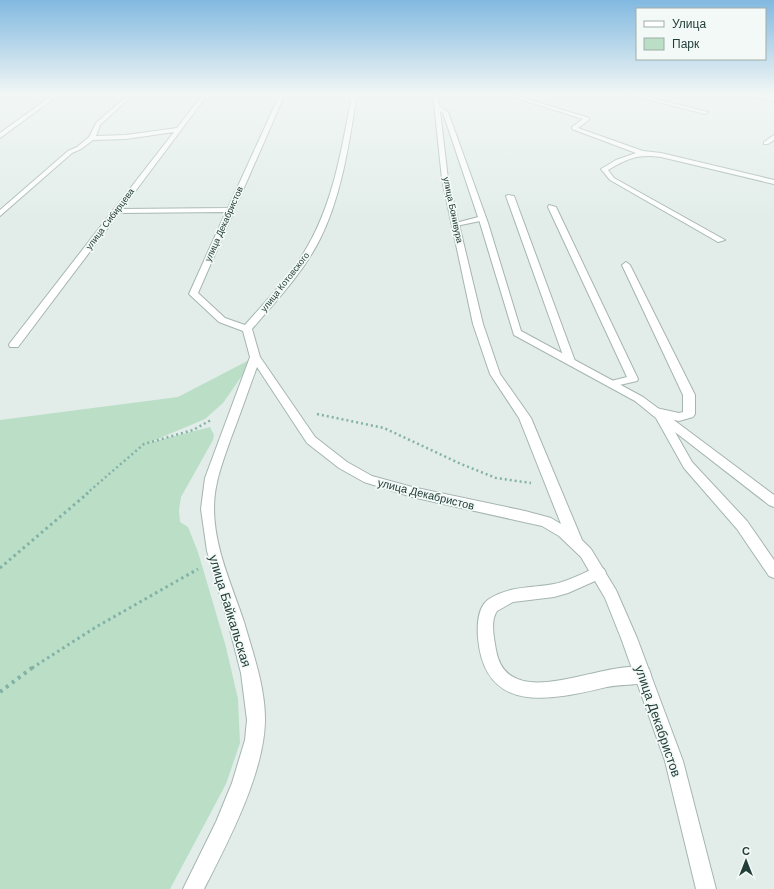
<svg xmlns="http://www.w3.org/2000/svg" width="774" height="889" font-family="Arial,sans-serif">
<rect width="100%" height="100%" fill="#e2ede9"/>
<path fill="#bbdec7" d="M 255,357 L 223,403 L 205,419 L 148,443 L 210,427 L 214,435 L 213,440 L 181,497 L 179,510 L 180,522 L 188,527 L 198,552 L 226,647 L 238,699 L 240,743 L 226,784 L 170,889 L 0,889 L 0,420 L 178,397 Z"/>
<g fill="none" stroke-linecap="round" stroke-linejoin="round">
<g stroke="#a5b5b1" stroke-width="2">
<path id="lane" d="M 503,94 L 511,94 L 589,118 L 589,120 L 578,128 L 643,151 L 661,153 L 774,180 L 774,184 L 661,157 C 638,154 628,158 608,170 L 614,178 L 725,240 L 718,242 L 610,180 L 601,169 L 616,160 L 636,153 L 572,129 L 572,127 L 583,119 Z
M 626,94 L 635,94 L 708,112 L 705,114 Z
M 774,135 L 774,140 L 768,144 L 764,144 L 764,142 Z
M 508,195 L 514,196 L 575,361 L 574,363 L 570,364 L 565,361 L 506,196 Z
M 549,205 L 556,207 L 638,379 L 637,381 L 611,387 L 606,384 L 607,382 L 627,377 L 548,207 Z
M 482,216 L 485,216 L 485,220 L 456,226 L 452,224 Z
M 626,262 L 630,265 L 695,395 L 695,414 L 693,417 L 679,421 L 652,415 L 650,412 L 656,408 L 679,413 L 683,412 L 683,395 L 622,265 Z
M 599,567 L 604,569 L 606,573 L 604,577 L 568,593 L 554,597 L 513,602 L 497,611 C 490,621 494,638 496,650 C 508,719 611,654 649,669 L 651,675 L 649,681 C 636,686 621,684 607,687 C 552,700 485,716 478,638 C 477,625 478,606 489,599 C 509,586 532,588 554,584 C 570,581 584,572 599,567 Z"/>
</g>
<g stroke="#a5b5b1" stroke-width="2">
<path id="street" d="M 54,94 L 60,94 L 0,138 L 0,133 Z
M 129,94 L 134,94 L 100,125 L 96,136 L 126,135 L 177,128 L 203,94 L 208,94 L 122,209 L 228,208 L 280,94 L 285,94 L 198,293 L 225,318 L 245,325 C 265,302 287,280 303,254 C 333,207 342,148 352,94 L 357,94 C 349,143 342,195 320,239 C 303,273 276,301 252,329 L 260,357 L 315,437 L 347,462 L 372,476 L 412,487 L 525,511 L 551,518 L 561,524 L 519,418 L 490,374 L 473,324 L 442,179 L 433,94 L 438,94 L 439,106 L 448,112 L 488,223 L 521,331 L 643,397 L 774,495 L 774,507 L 769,505 L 675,432 L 692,462 L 747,521 L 774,560 L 774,578 L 769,576 L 737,529 L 684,468 L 656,418 L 635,401 L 514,335 L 480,223 L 443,113 L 440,111 L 448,179 L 483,324 L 500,374 L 531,418 L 582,540 L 591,549 L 616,590 L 637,638 L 683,761 L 716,889 L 696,889 L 665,761 L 621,638 L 605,598 L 581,557 L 559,536 L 542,526 L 412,497 L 364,482 L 339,468 L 307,443 L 257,367 C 248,391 240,415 231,438 C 223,461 214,483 214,508 C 214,548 232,585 244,622 C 253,653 265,687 265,719 C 265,772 228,842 204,889 L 183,889 L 216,822 L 232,783 L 245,740 L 247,720 L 241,673 L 228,622 L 207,551 L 201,509 L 205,478 L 250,357 L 243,331 L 219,322 L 189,294 L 226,212 L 119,213 L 18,347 L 10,347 L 9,345 L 10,343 L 174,132 L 126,139 L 93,140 L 81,149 L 72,153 L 0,216 L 0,210 L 68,151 L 77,147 L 89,137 L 96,123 Z"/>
</g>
<g stroke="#a0b9b2" stroke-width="2">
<path id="secondary" d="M 747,94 L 774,97 L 774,101 L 749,96 Z"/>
</g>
<path stroke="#82b1a6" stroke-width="2.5" stroke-dasharray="2 3" stroke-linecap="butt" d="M 317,414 L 384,428 L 461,464 L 496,478 L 531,483
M 86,494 L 144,444 L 193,430 L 211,420"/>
<path stroke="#82b1a6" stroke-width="3" stroke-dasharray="2.5 3.5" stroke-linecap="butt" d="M 0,568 L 88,493
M 32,668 L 96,627 L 198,569"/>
<path stroke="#82b1a6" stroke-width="4" stroke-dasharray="3 4.5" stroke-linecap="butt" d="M 0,692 L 33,667"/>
<use href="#lane" fill="#fff" fill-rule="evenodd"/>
<use href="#street" fill="#fff" fill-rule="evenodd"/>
<use href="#secondary" fill="#fff" fill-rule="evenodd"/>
</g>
<linearGradient id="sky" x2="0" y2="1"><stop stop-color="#82b9e0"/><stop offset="0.43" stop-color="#f2f7f5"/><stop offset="1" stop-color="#f2f7f5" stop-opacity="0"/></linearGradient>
<rect width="774" height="219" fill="url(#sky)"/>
<g text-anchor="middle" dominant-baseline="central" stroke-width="3.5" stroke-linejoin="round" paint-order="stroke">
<g font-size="9" fill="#223e39" stroke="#f3f9f6">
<text transform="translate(453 210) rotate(78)">улица Бонивура</text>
<text transform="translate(110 219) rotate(-53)">улица Сибирцева</text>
<text transform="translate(224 224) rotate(-66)">улица Декабристов</text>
<text transform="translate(285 282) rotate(-52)">улица Котовского</text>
</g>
<g font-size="11" fill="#223e39" stroke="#f3f9f6">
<text transform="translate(426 494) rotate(14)">улица Декабристов</text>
</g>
<g font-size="13" fill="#223e39" stroke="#f3f9f6">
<text transform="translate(230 611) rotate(73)">улица Байкальская</text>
<text transform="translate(658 721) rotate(71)">улица Декабристов</text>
</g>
</g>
<rect x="636" y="8" width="130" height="52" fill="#f3f9f6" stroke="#9faeaa"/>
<rect x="644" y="21" width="20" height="6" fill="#ffffff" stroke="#9faeaa"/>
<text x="672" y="28" font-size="12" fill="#223e39">Улица</text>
<rect x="644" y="38" width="20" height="12" fill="#bbdec7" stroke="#9faeaa"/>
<text x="672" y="48" font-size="12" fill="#223e39">Парк</text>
<g transform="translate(746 861)" stroke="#f3f9f6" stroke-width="3" paint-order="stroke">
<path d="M0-3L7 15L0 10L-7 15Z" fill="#223e39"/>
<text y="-6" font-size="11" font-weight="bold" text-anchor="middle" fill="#223e39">С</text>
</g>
</svg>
